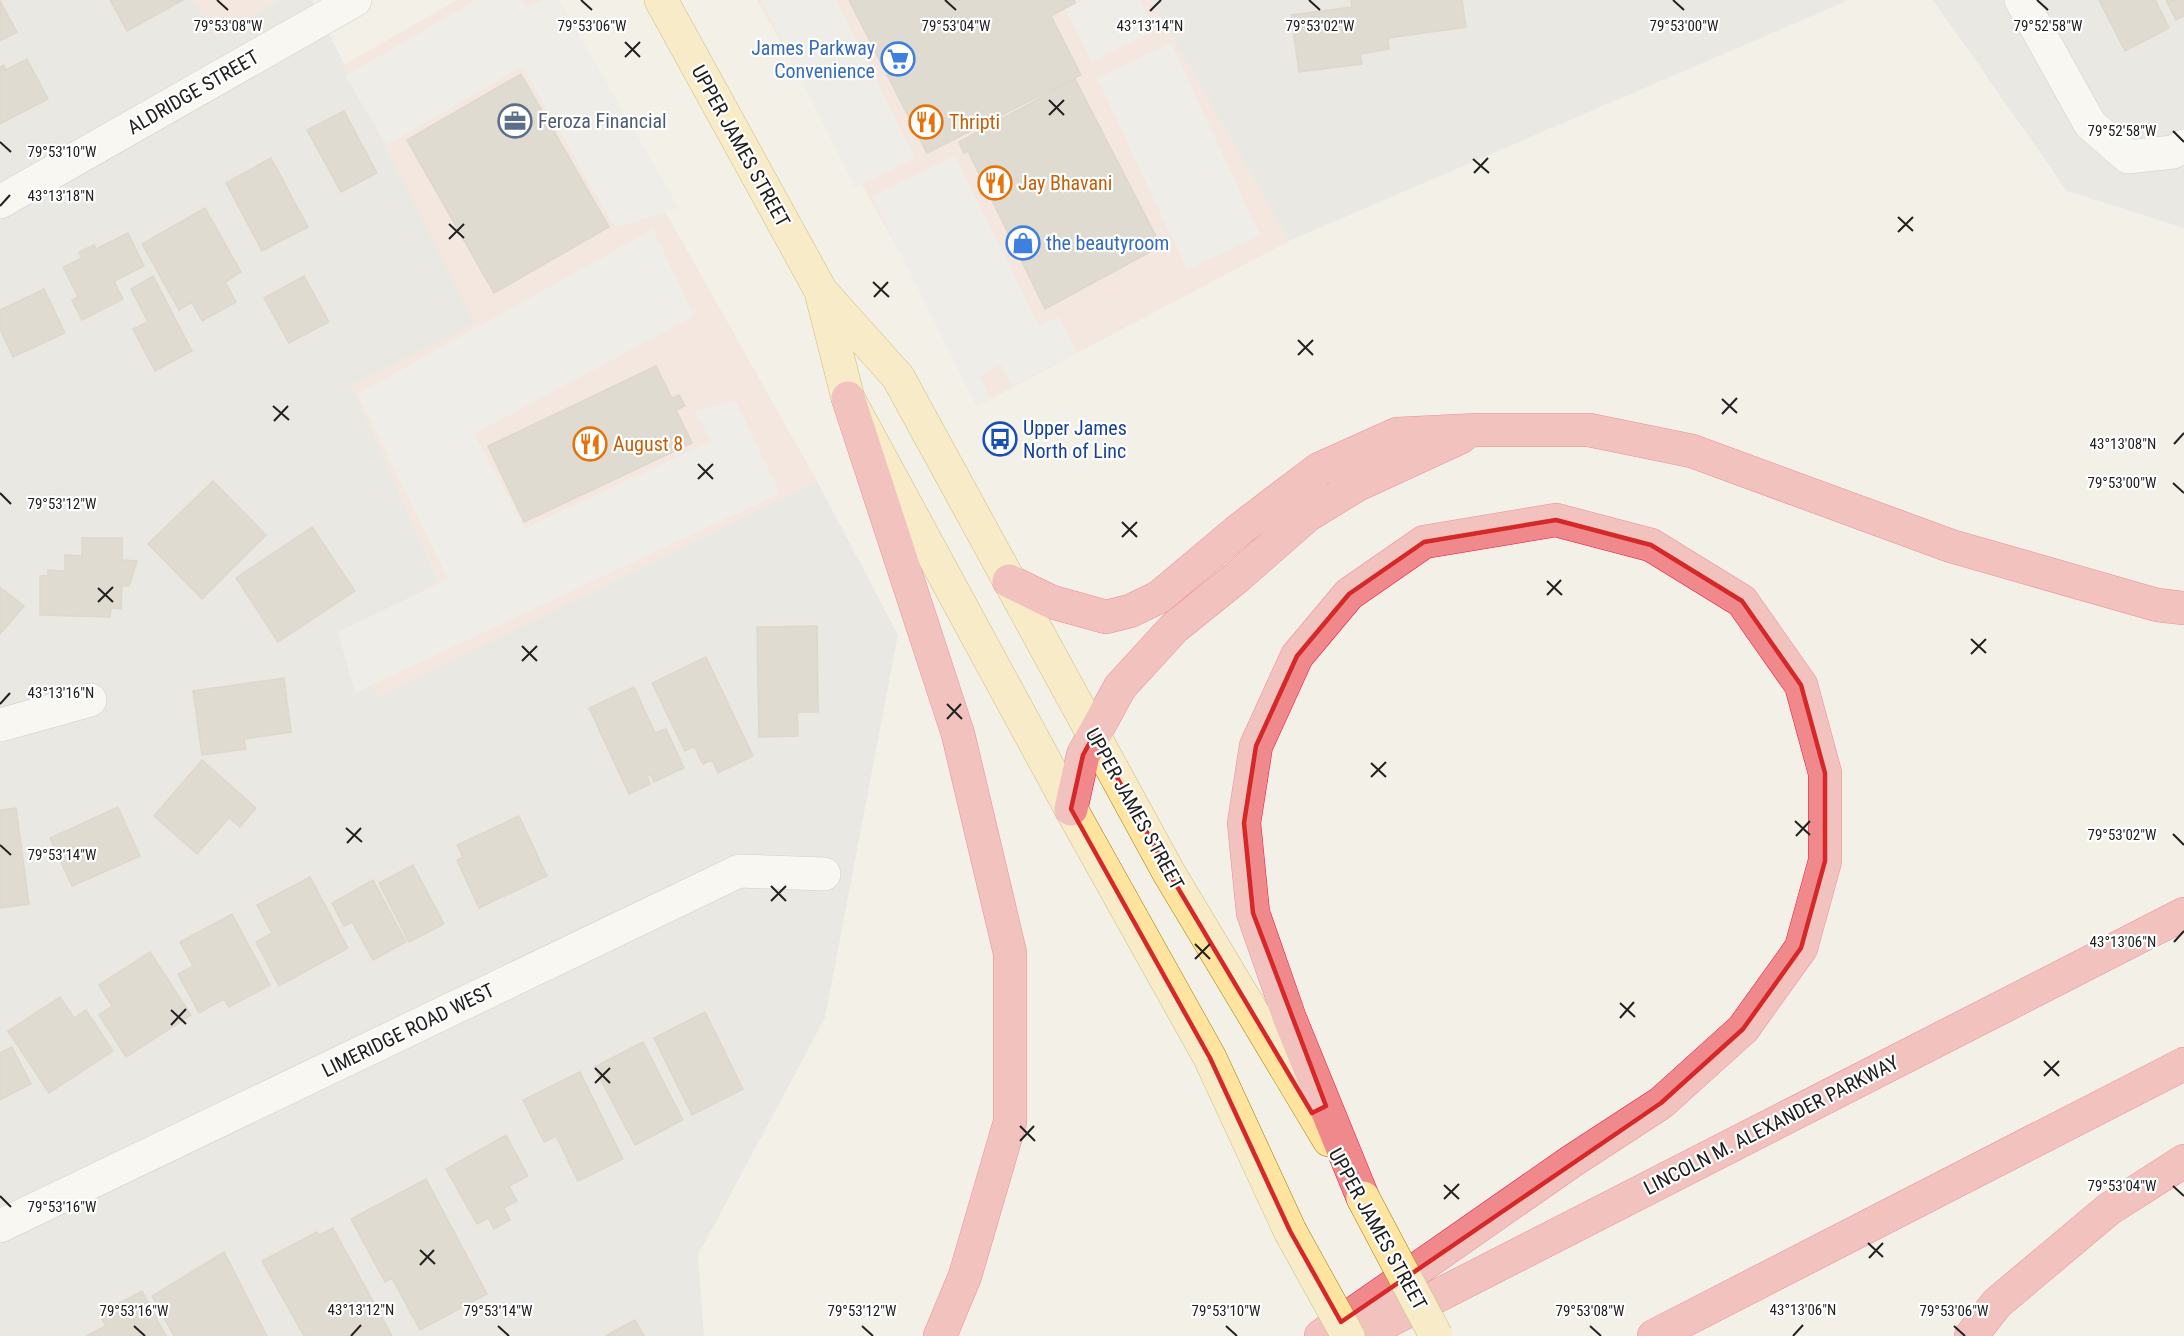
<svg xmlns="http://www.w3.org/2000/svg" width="2184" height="1336" font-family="'Roboto Condensed',sans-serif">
<rect width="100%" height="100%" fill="#f2f0e7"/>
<path fill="#dfdede" d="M 0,0 L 193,0 L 216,36 L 279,0 L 312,0 L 475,324 L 352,385 L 439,582 L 347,635 L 379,696 L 817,481 L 898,635 L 825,1018 L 698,1255 L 704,1336 L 0,1336 Z
M 1151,0 L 1849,0 L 1289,241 Z
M 1933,0 L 2184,0 L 2184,228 L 2067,191 Z"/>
<path fill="#f4dbd5" d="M 193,0 L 279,0 L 216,37 Z
M 457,0 L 546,0 L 817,481 L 379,696 L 347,635 L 439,581 L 352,385 L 475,324 L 344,65 Z
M 757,0 L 1151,0 L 1289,241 L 985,402 Z"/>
<path fill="#e9e9e9" d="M 476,0 L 522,0 L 526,8 L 544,0 L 559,0 L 679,208 L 615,228 L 522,67 L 387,145 L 345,76 Z
M 761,0 L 836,0 L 915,158 L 855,188 Z
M 1084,0 L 1140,0 L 1155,30 L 1092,62 L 1065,9 Z
M 1171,43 L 1260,235 L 1187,270 L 1097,78 Z
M 955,156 L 1039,326 L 1059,317 L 1077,353 L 1012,386 L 1001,365 L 980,376 L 991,399 L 976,406 L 872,196 Z
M 653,229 L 694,316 L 474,434 L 525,528 L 712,441 L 694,412 L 735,400 L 780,493 L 355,693 L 338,632 L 448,579 L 358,394 Z"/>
<path fill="#c8c0b6" stroke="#c6b9a8" stroke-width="1.5" d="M 110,0 L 183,0 L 127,31 Z
M 849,0 L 1074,0 L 1075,3 L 1051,16 L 1081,75 L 927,153 Z
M 1351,0 L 1462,0 L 1466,27 L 1388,38 L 1389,49 L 1360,54 L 1362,64 L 1299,72 L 1291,15 L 1352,7 Z
M 2099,0 L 2155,0 L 2169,28 L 2125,51 Z
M 2166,0 L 2184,0 L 2184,16 L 2176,20 Z
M 0,1 L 17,32 L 0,41 Z
M 27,59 L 48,99 L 0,124 L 0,67 L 4,65 L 6,70 Z
M 521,74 L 609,227 L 494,293 L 407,140 Z
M 1075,79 L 1161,246 L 1045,309 L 968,151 L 964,153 L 959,142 Z
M 344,111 L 377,173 L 341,192 L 307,130 Z
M 271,158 L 308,227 L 262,251 L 226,183 Z
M 205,208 L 241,272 L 225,282 L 236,302 L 202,321 L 192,302 L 179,310 L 142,244 Z
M 128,233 L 144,266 L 114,281 L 123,299 L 82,320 L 72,300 L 78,297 L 63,267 L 82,258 L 79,252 L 94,245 L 96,249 Z
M 153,276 L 192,351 L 155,371 L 133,329 L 148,322 L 131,289 Z
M 304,276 L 329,322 L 289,343 L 264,298 Z
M 44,289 L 65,333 L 13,357 L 0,329 L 0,310 Z
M 656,366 L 672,398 L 679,395 L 685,406 L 676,410 L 692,443 L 524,522 L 488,446 Z
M 213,481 L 266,535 L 202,599 L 148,544 Z
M 312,527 L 355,591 L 278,642 L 236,578 Z
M 82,538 L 122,538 L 122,560 L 137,561 L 129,586 L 122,586 L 121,609 L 111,608 L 110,617 L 40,615 L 40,576 L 48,576 L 48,570 L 65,571 L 65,555 L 82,556 Z
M 0,587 L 24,606 L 0,634 Z
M 817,626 L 818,712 L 797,712 L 798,736 L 759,737 L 757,627 Z
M 706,657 L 753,756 L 718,773 L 712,760 L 703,764 L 694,746 L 685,751 L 652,683 Z
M 284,678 L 291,732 L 244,739 L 246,749 L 202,755 L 193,691 Z
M 634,687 L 655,733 L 666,729 L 684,768 L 654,782 L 651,775 L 647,776 L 650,784 L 629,794 L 589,708 Z
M 202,760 L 256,808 L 240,827 L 229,818 L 197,854 L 154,816 Z
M 118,807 L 140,856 L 72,886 L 50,838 Z
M 16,808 L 29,904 L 0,908 L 0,810 Z
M 519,816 L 547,876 L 479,908 L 457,860 L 463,857 L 457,845 Z
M 413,865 L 444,924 L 409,942 L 379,883 Z
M 310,877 L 348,948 L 279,986 L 256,942 L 272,933 L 257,905 Z
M 373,880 L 406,942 L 373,960 L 352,922 L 344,926 L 332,903 Z
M 232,914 L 270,985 L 229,1007 L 224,999 L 199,1013 L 178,974 L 193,966 L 180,942 Z
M 150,952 L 191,1015 L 126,1057 L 99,1015 L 112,1006 L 99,985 Z
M 60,997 L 74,1018 L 86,1010 L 113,1051 L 49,1093 L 8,1031 Z
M 705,1012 L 743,1089 L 692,1115 L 654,1038 Z
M 643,1042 L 683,1120 L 635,1145 L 594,1067 Z
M 12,1047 L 31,1084 L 0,1100 L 0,1053 Z
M 580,1072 L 623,1159 L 578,1181 L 556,1136 L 544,1142 L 523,1100 Z
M 506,1135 L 528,1176 L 509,1186 L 517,1201 L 504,1208 L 510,1220 L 494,1229 L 488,1218 L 477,1224 L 446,1169 Z
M 426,1179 L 487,1294 L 420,1330 L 392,1278 L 385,1282 L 351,1219 Z
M 333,1228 L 392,1336 L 304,1336 L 262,1261 L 317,1232 L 319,1235 Z
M 224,1252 L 267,1336 L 174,1336 L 152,1296 Z
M 142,1291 L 166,1336 L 86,1336 L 106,1326 L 99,1314 Z
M 635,1320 L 644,1336 L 605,1336 Z"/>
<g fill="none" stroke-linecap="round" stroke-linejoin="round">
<g stroke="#a8a8a8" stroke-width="34">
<path id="street" d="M 2021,0 L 2090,124 L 2128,157 L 2173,152 L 2184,146
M 0,202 L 355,0
M 0,725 L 90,700
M 0,1226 L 739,871 L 824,874"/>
</g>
<g stroke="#9f8200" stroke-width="34">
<path id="primary" d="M 661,0 L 821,291 L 898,377 L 1169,873 L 1329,1140
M 822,296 L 848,398 L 1071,809 L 1210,1058 L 1290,1231"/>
</g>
<g stroke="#ed1841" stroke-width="34">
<path id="highway" d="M 848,398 L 958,734 L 1010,953 L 1010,1122 L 965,1276 L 940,1336
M 1009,581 L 1052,602 L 1106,617 L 1130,611 L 1159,597 L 1240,529 L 1319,469 L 1397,434 L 1478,430 L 1589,430 L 1692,451 L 1951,546 L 2157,605 L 2184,608
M 1071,809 L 1083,755 L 1120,687 L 1174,628 L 1236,578 L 1308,515 L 1357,485 L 1461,437
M 1321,1336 L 1572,1161 L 1661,1103 L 1743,1029 L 1801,948 L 1825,861 L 1825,773 L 1801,685 L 1742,601 L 1651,545 L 1556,520 L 1424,542 L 1349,594 L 1297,656 L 1256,746 L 1244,823 L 1253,913 L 1290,1019 L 1363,1198
M 1359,1336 L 2184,914
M 1654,1336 L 2184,1064
M 1971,1336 L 1997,1303 L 2109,1209 L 2184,1161"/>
</g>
<use href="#street" stroke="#fff" stroke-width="33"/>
<use href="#primary" stroke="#ffe4a0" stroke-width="33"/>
<use href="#highway" stroke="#f0898c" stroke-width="33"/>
<g stroke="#9f8200" stroke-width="34" stroke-linecap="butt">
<path id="primary-bridge" d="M 1363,1198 L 1436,1336
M 1290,1231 L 1348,1336"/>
</g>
<use href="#primary-bridge" stroke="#ffe4a0" stroke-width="33"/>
</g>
<path d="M0 0H2184V1336H0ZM 1556,520 L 1651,545 L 1742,601 L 1801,685 L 1825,773 L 1825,861 L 1801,948 L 1743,1029 L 1661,1103 L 1341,1322 L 1290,1231 L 1210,1058 L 1071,809 L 1083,755 L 1094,735 L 1169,873 L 1312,1113 L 1326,1106 L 1253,913 L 1244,823 L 1256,746 L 1297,656 L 1349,594 L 1424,542 Z" fill="#f2f0e7" fill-opacity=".55" fill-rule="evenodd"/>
<path fill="none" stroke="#d62828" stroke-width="4.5" stroke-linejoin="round" d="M 1556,520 L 1651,545 L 1742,601 L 1801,685 L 1825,773 L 1825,861 L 1801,948 L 1743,1029 L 1661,1103 L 1341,1322 L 1290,1231 L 1210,1058 L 1071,809 L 1083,755 L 1094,735 L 1169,873 L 1312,1113 L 1326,1106 L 1253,913 L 1244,823 L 1256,746 L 1297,656 L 1349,594 L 1424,542 Z"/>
<path fill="none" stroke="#212121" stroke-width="2" d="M 217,0 L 228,10M 581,0 L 592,10M 945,0 L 956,10M 1309,0 L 1320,10M 1673,0 L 1684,10M 2037,0 L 2048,10M 1150,11 L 1161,0M 625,42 L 640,57M 625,57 L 640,42M 1049,100 L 1064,115M 1049,115 L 1064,100M 2173,131 L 2184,142M 0,142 L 11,152M 1473,159 L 1489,173M 1474,173 L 1488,158M 0,206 L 10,195M 1898,217 L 1913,231M 449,224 L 464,238M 1898,232 L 1913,217M 449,239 L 464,224M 873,282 L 889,297M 874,297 L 888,282M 1298,340 L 1313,355M 1298,355 L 1313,340M 1722,399 L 1737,413M 273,406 L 289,420M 1722,414 L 1737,398M 274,421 L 288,406M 2174,444 L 2184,433M 698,464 L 713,479M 698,479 L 713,464M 2173,483 L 2184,493M 0,493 L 11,504M 1122,522 L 1137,537M 1122,537 L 1137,522M 1547,581 L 1562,595M 98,588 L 113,602M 1547,595 L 1561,580M 98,602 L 113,587M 1971,639 L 1986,653M 522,646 L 537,661M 1971,654 L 1986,639M 522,661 L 537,646M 0,704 L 10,693M 947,704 L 962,719M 947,719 L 961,704M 1371,763 L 1386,777M 1371,777 L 1386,762M 1795,821 L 1810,835M 346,828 L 362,842M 2173,834 L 2184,845M 1796,836 L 1810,821M 347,843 L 361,828M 0,845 L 11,855M 771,886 L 786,901M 771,901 L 786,886M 2174,942 L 2184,931M 1195,944 L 1210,959M 1195,959 L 1210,944M 1620,1003 L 1635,1017M 171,1010 L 186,1024M 1620,1018 L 1634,1002M 171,1025 L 186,1009M 2044,1061 L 2059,1076M 595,1068 L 610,1083M 2044,1076 L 2059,1061M 595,1083 L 610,1068M 1020,1126 L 1035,1141M 1020,1141 L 1034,1126M 1444,1185 L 1459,1199M 2173,1186 L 2184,1196M 0,1196 L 11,1207M 1444,1199 L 1459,1184M 1868,1243 L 1883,1257M 420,1250 L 435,1264M 1869,1258 L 1883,1243M 420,1265 L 434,1250M 134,1326 L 145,1336M 498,1326 L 509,1336M 862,1326 L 873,1336M 1226,1326 L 1237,1336M 1590,1326 L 1601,1336M 1954,1326 L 1965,1336M 351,1336 L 361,1325M 1793,1336 L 1803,1325"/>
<defs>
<g id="supermarket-ring" transform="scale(1.725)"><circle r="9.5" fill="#fff" stroke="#3f7fe0" stroke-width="1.5"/><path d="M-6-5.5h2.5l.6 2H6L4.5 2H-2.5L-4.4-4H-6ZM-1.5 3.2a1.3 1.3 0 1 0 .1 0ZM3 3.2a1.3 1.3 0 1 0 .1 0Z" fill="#3f7fe0"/></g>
<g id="office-ring" transform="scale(1.725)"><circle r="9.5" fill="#fff" stroke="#5c6f8a" stroke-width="1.5"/><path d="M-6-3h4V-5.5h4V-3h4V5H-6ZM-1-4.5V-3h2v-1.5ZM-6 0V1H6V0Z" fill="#5c6f8a"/></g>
<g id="restaurant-ring" transform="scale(1.725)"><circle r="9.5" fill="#fff" stroke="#e8710a" stroke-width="1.5"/><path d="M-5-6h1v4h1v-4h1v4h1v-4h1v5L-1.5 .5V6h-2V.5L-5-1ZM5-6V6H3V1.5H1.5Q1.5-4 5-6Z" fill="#e8710a"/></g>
<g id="shop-ring" transform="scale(1.725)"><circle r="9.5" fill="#fff" stroke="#3f7fe0" stroke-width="1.5"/><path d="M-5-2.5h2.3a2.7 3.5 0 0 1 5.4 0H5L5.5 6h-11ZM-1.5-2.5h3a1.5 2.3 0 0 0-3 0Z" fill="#3f7fe0"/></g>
<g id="bus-ring" transform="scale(1.725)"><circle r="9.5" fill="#fff" stroke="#1a4fb4" stroke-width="1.5"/><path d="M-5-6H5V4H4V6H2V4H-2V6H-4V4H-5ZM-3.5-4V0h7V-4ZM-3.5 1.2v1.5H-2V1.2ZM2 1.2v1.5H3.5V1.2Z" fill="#1a4fb4"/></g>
</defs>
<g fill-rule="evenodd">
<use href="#supermarket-ring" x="898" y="59"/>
<use href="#office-ring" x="515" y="121"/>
<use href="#restaurant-ring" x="926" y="122"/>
<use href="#restaurant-ring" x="995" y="183"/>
<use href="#shop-ring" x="1023" y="243"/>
<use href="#bus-ring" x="1000" y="439"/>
<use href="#restaurant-ring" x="590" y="444"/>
</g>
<g text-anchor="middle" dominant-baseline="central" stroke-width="4.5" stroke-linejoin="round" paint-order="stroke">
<g font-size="20" fill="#366cbe" stroke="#fff" text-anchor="end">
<text x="875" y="48">James Parkway<tspan x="875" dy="23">Convenience</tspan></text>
<text x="1046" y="243" text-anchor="start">the beautyroom</text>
</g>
<g font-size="20" fill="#212121" stroke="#fff">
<text transform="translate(193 92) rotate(-30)">ALDRIDGE STREET</text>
<text transform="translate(741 146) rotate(61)">UPPER JAMES STREET</text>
<text transform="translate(1135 809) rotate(61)">UPPER JAMES STREET</text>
<text transform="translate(408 1030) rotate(-26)">LIMERIDGE ROAD WEST</text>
<text transform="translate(1771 1125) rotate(-27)">LINCOLN M. ALEXANDER PARKWAY</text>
<text transform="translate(1378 1229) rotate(61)">UPPER JAMES STREET</text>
</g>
<g font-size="20" fill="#4e5e75" stroke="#fff" text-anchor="start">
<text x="538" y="121">Feroza Financial</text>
</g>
<g font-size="20" fill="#c56008" stroke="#fff" text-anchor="start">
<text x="949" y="122">Thripti</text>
<text x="1018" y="183">Jay Bhavani</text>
<text x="613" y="444">August 8</text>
</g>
<g font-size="20" fill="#164399" stroke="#fff" text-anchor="start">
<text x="1023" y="428">Upper James<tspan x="1023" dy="23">North of Linc</tspan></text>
</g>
</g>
<g font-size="15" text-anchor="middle" fill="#212121" stroke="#fff" stroke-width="4.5" stroke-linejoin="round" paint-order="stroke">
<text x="2048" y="31">79°52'58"W</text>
<text x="228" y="31">79°53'08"W</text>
<text x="592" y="31">79°53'06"W</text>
<text x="956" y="31">79°53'04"W</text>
<text x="1320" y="31">79°53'02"W</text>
<text x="1684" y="31">79°53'00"W</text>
<text x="1150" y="31">43°13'14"N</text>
<text x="2122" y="136">79°52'58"W</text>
<text x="62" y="157">79°53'10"W</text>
<text x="61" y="201">43°13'18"N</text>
<text x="2123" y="449">43°13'08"N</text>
<text x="2122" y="488">79°53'00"W</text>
<text x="62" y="509">79°53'12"W</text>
<text x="61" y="698">43°13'16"N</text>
<text x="2122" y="840">79°53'02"W</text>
<text x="62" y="860">79°53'14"W</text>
<text x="2123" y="947">43°13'06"N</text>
<text x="2122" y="1191">79°53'04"W</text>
<text x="62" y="1212">79°53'16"W</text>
<text x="361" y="1315">43°13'12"N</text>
<text x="1803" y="1315">43°13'06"N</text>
<text x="134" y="1316">79°53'16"W</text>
<text x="498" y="1316">79°53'14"W</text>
<text x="862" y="1316">79°53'12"W</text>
<text x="1226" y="1316">79°53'10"W</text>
<text x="1590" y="1316">79°53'08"W</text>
<text x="1954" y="1316">79°53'06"W</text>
</g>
</svg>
